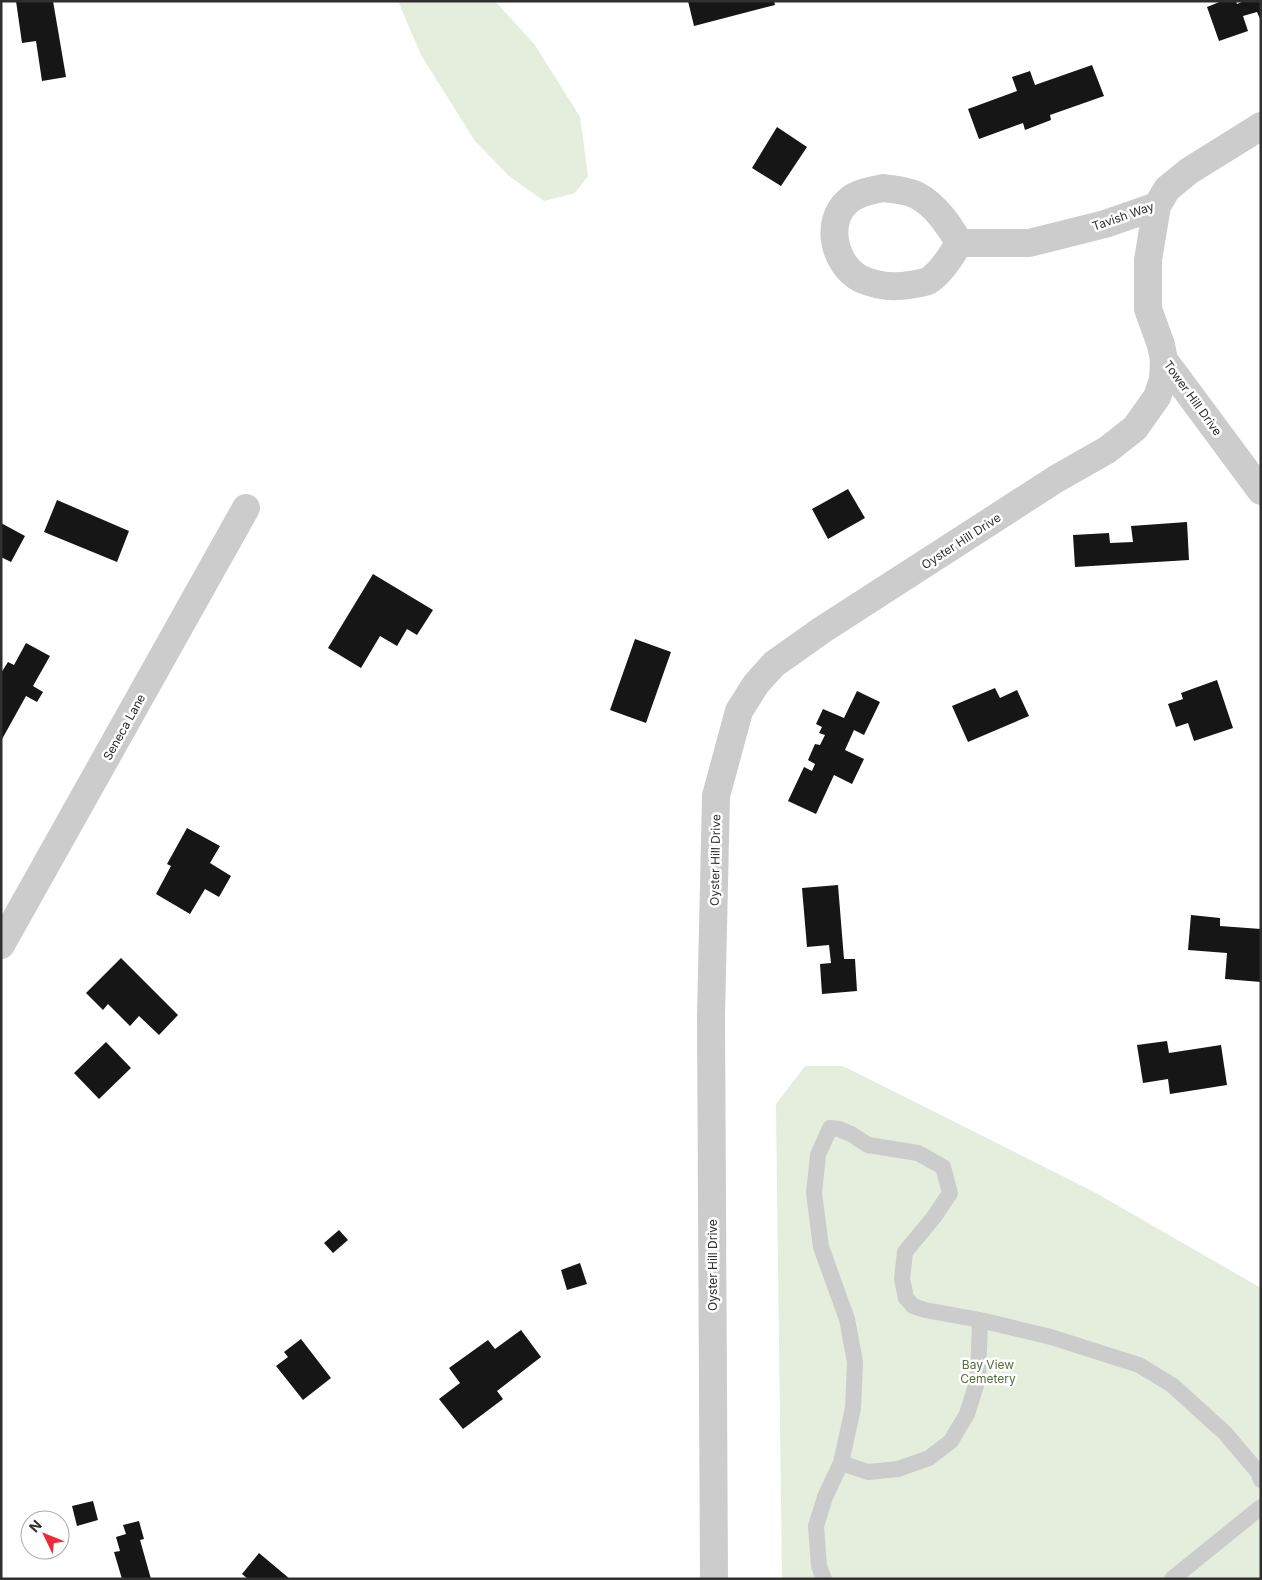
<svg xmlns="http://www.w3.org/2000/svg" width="1262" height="1580" font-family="Inter,sans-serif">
<rect width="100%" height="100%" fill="#fff"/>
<path fill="#e5eddd" d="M 398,1 L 495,1 L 535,45 L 580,117 L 588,176 L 575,193 L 544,201 L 509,176 L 475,141 L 421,55 Z
M 805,1066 L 843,1066 L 1096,1193 L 1261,1288 L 1261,1579 L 782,1579 L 776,1104 Z"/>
<path fill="#161616" d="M 16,1 L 53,1 L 66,77 L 42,81 L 36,41 L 22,43 Z
M 688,1 L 774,1 L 775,5 L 694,26 Z
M 1222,1 L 1236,1 L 1237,4 L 1244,1 L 1261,1 L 1261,21 L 1257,12 L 1243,16 L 1248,31 L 1219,41 L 1207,7 Z
M 1092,65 L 1104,96 L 1050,115 L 1051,120 L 1025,130 L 1023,123 L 979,139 L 968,109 L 1017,91 L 1012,77 L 1030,71 L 1035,85 Z
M 777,127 L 807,147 L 781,186 L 752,168 Z
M 848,489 L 865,518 L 828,539 L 812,509 Z
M 57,500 L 129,531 L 117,562 L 44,532 Z
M 1187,522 L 1189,560 L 1075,567 L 1073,535 L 1109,533 L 1110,543 L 1133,542 L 1131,526 Z
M 1,523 L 25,536 L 11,562 L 1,557 Z
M 373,574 L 433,610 L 417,635 L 407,629 L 397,646 L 380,636 L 361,668 L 328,648 Z
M 635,639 L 671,652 L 646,723 L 610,710 Z
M 26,643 L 50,656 L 33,686 L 43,692 L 37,702 L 26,696 L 1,741 L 1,673 L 8,662 L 14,665 Z
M 1217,680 L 1233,728 L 1194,741 L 1188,723 L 1176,727 L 1168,704 L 1183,699 L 1181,693 Z
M 995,688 L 1000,698 L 1017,690 L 1029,716 L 968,742 L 952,706 Z
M 857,691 L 880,702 L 864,735 L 854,730 L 845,750 L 864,759 L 852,784 L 834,775 L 816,814 L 788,801 L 804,767 L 812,771 L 815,764 L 808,760 L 815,744 L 820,745 L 825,735 L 819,733 L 822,727 L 816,724 L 823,709 L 844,718 Z
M 187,828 L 220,846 L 210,863 L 231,876 L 219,897 L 205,889 L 190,914 L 156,894 L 171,866 L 167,864 Z
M 838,885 L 844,959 L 855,959 L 857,991 L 822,994 L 820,964 L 831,963 L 829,945 L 807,947 L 802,888 Z
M 1191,915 L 1220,918 L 1220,926 L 1261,929 L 1261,982 L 1225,979 L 1227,953 L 1188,950 Z
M 121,958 L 178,1015 L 159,1035 L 139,1016 L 130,1026 L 108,1004 L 103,1010 L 86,993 Z
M 1167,1041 L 1169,1053 L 1221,1045 L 1227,1085 L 1170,1094 L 1168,1079 L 1143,1083 L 1137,1045 Z
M 106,1042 L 131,1068 L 99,1099 L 74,1073 Z
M 339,1230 L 348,1240 L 333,1253 L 324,1243 Z
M 580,1263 L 587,1284 L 567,1290 L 561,1270 Z
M 521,1330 L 541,1357 L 497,1391 L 503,1399 L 463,1429 L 439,1399 L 460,1383 L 449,1368 L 488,1340 L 495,1349 Z
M 301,1339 L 331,1378 L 303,1400 L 276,1366 L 288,1357 L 284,1352 Z
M 93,1501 L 98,1520 L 77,1526 L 72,1506 Z
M 139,1521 L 144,1539 L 140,1540 L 151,1579 L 122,1579 L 114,1552 L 120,1551 L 116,1537 L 126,1534 L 123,1525 Z
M 259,1553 L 290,1579 L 248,1579 L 242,1574 Z"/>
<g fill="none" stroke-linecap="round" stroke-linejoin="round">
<path stroke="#ccc" stroke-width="16" d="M 980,1320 L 1051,1337 L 1139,1365 L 1172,1385 L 1225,1433 L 1258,1472 L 1261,1480
M 824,1579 L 819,1566 L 816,1526 L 825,1497 L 841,1463 L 853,1408 L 855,1362 L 847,1319 L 821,1247 L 814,1193 L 818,1155 L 830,1128 L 839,1129 L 851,1134 L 868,1145 L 918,1153 L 943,1167 L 950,1193 L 934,1217 L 905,1252 L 902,1279 L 906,1298 L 913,1306 L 925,1310 L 980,1320 L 978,1379 L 967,1414 L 951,1441 L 929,1458 L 898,1469 L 868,1472 L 841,1463
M 1172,1579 L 1261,1507"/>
<path stroke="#ccc" stroke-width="28" d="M 883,188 C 895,190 907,190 918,196 C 935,205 950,226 959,243 C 952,255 940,274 928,281 C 923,283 915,284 909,285 C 892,288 877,286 861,279 C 834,265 824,222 848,201 C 858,192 871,191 883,188 Z
M 1157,206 L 1148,260 L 1148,309 L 1161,345 L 1164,360 L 1261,491
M 959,243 L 1029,243 L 1105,224 L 1157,206 L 1167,189 L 1189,171 L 1261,126
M 1,945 L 246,508
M 714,1579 L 711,1016 L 716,796 L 739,711 L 756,684 L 774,664 L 822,630 L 1056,479 L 1107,450 L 1135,428 L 1157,397 L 1163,380 L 1164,360"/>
</g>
<g text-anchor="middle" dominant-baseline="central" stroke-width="5" stroke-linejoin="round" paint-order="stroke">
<g font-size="12" fill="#2f2f2f" stroke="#fff">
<text transform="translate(1123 216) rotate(-19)">Tavish Way</text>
<text transform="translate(1193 398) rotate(54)">Tower Hill Drive</text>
<text transform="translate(961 541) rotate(-33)">Oyster Hill Drive</text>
<text transform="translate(124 727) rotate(-61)">Seneca Lane</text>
<text transform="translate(715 860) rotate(-89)">Oyster Hill Drive</text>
<text transform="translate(712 1265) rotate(-90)">Oyster Hill Drive</text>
</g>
<g font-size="12" fill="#526e3a" stroke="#fff">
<text x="988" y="1364">Bay View<tspan x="988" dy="14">Cemetery</tspan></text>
</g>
</g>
<rect width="1262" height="1580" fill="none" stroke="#2f2f2f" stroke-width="5"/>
<g transform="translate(45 1535) rotate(313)"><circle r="24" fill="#ffffff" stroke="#acacac"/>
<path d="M0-4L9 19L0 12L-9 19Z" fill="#ed2b38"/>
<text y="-8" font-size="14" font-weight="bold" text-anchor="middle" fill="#2f2f2f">N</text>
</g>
</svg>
